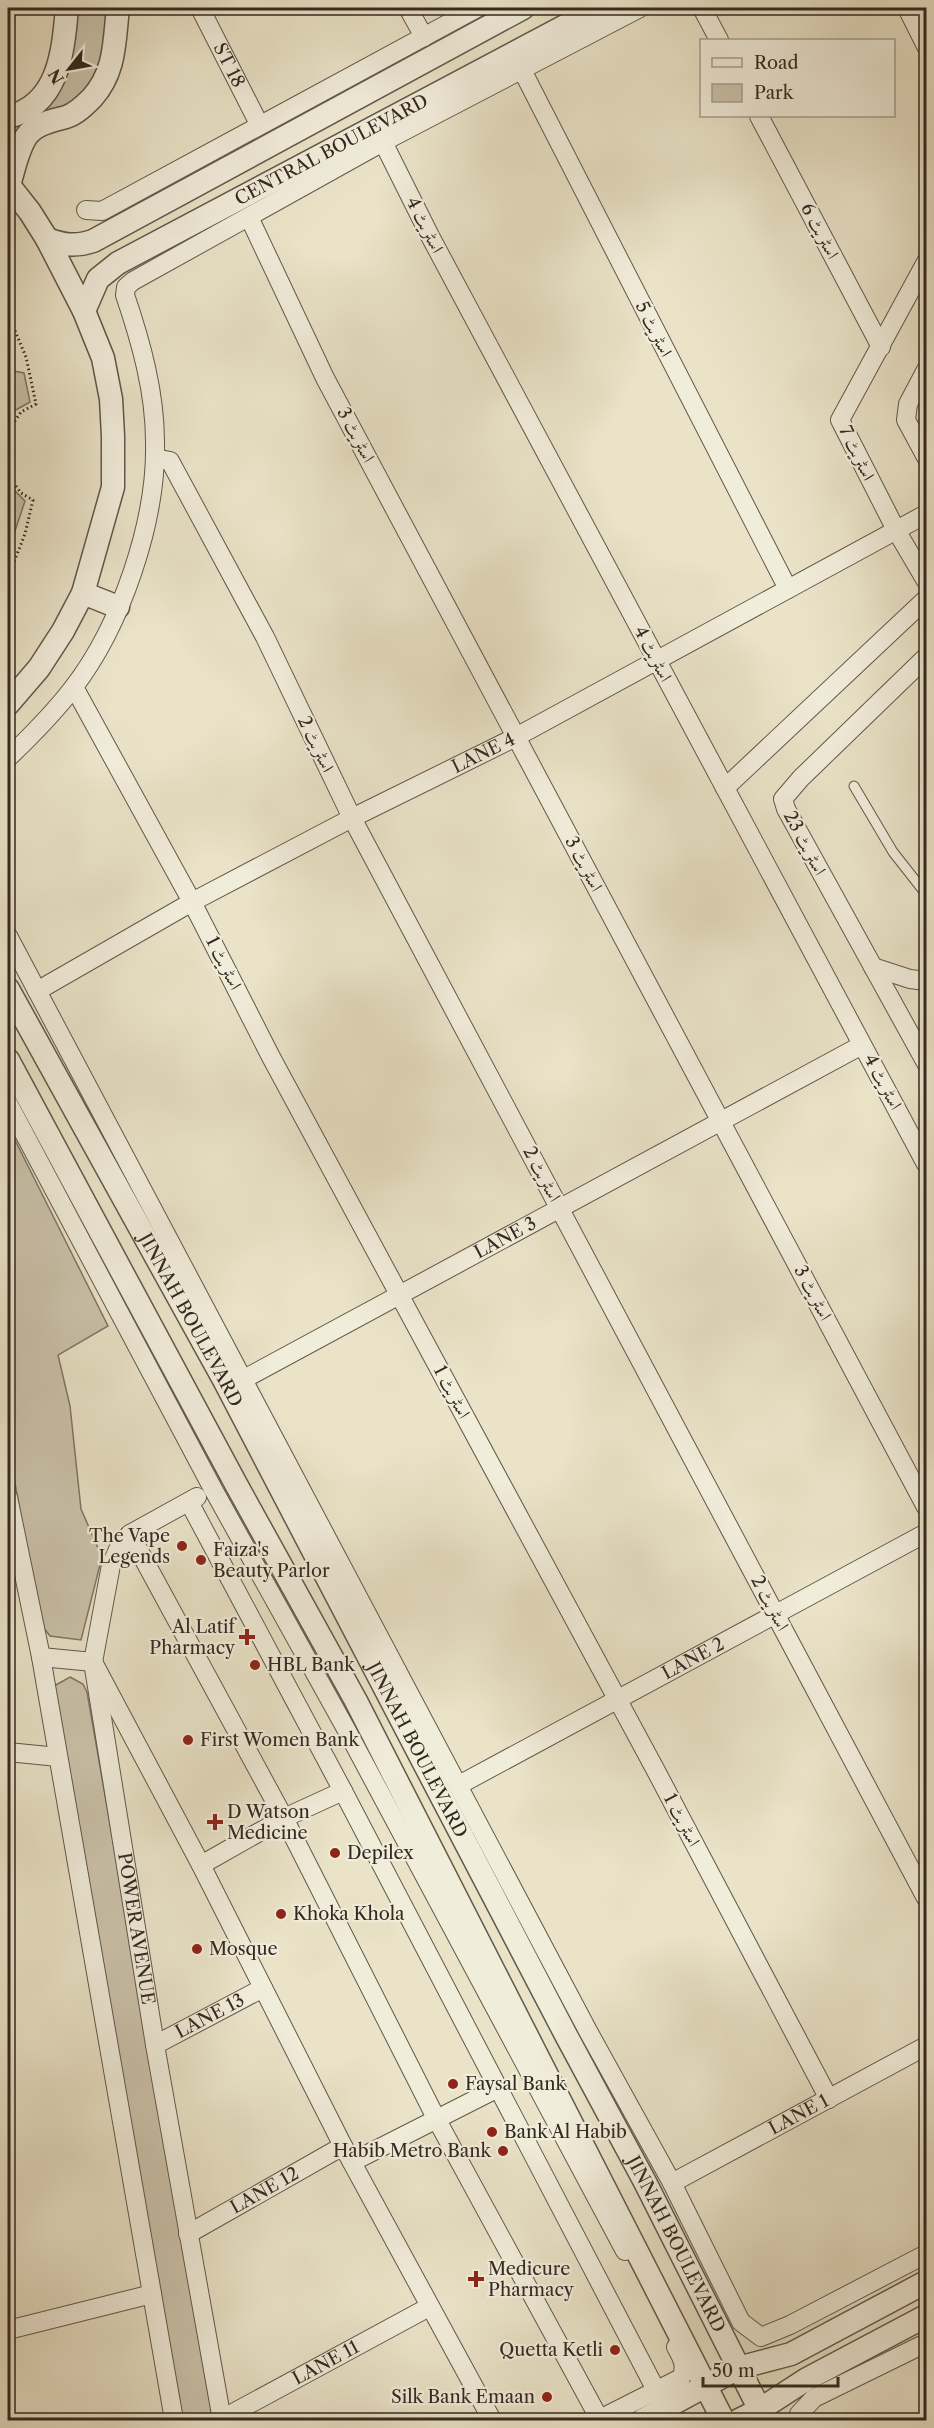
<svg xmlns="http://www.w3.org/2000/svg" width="934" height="2428" font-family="'Libre Caslon Text',Amiri,serif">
<rect width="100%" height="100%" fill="#eae3c8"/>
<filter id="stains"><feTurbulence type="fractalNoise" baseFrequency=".00333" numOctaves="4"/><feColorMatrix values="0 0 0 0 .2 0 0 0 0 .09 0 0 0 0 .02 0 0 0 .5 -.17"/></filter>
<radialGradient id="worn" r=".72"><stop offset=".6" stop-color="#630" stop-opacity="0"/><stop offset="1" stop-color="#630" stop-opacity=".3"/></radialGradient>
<path fill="#cbc3ac" stroke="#7f7666" stroke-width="1.5" d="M 75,8 L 110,8 L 105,60 L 87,91 L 10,153 L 8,150 L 8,126 L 23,122 Z
M 8,370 L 24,373 L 30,402 L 14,411 L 8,418 Z
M 8,484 L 25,501 L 8,552 Z
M 8,1126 L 108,1326 L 58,1355 L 70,1406 L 81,1509 L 102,1557 L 81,1640 L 50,1636 L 40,1623 L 8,1444 Z
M 70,1677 L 83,1684 L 87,1692 L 214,2420 L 179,2420 L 54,1686 Z"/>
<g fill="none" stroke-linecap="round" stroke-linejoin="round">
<g stroke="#61584b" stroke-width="11">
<path id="service" d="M 854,786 L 893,852 L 926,894"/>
</g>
<g stroke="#61584b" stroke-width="20">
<g id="minor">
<path id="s1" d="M 200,8 L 259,124"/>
<path d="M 408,8 L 424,37"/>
<path d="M 702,8 L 719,40"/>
<path d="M 907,8 L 926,46"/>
<path d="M 521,68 L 788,589"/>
<path d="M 759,116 L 881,347"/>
<path d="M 383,142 L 430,236 L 926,1164"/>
<path d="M 86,210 L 102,211 L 477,8"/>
<path d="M 249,217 L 325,378 L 926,1507"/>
<path d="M 926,262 L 840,420 L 896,530 L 926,581"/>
<path d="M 926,370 L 908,404 L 906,420 L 926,457"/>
<path d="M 155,458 L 170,461 L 265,637 L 352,818 L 926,1898"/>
<path d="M 926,657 L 801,778 L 783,799 L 786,809 L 926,1063"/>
<path d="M 74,687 L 192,902 L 271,1057 L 655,1769 L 829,2099"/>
<path d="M 8,758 C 31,736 53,714 73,688 C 121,626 157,521 155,442 C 155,392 141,342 125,295 L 126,287 L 133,281 L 383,142 L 640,8"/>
<path d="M 725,788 L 926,599"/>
<path d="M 8,936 L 588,2031 L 672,2183 L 741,2322 L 761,2337 L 790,2325 L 926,2254"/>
<path d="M 873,967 L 910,979 L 926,981"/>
<path id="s2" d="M 37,991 L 192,902 L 352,818 L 516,737 L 926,514"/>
<path d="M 8,1103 L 213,1489 L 346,1729 L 625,2251"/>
<path id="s3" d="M 244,1379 L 862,1045"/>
<path d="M 8,1497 L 41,1657 L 174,2420"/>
<path id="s4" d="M 197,1497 L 130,1534 L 120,1545 L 111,1565 L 93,1662 L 155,2045 L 222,2420"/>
<path d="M 189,1502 L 343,1791 L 656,2390"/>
<path d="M 130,1534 L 284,1818 L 437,2120 L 600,2420"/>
<path d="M 41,1657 L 93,1662 L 201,1865 L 343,2146 L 492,2420"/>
<path d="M 8,1752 L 58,1757"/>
<path id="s5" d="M 459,1785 L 926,1533"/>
<path d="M 201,1865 L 284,1818 L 343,1791"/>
<path id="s6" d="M 155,2045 L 263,1988"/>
<path d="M 352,2162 L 498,2088"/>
<path id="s7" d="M 672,2183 L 926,2046"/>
<path id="s8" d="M 188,2234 L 343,2146"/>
<path d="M 8,2330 L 152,2294"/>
<path id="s9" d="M 222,2419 L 429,2307"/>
<path d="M 598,2420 L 681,2378 C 687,2366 682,2358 676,2347"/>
<path d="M 798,2420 L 799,2414 L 814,2398 L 926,2343"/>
</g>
</g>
<g stroke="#61584b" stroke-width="25">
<g id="tertiary">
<path d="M 8,117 C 59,105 63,52 67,8"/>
<path d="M 8,184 L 30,212 L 47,239 L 84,311 L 103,358 L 111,399 L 113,436 L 113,487 L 83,593 L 63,631 L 39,668 L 8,704"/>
<path d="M 9,185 C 14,170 17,151 26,137 C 34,124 52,121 66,117 C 76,114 85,105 92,98 C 116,71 114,42 118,8"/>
<path d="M 47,239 C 64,245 75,247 93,241 L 523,8"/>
<path id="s10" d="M 84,311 L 98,279 L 118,263 L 599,8"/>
<path d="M 83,593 L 118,607"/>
<path id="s11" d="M 8,989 L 224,1380 L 567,2037 L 645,2182 L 765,2420"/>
<path d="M 8,1060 L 237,1486 L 356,1701 L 723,2420"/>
<path d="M 643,2420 L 738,2368 L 791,2354 L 926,2282"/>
<path d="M 739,2420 L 759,2410 L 807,2379 L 926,2316"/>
</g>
</g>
<path stroke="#332921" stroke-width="3" stroke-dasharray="1.5 3" stroke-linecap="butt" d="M 8,314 L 26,357 L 36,404 L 21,412 L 8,431
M 8,475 L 21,493 L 33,500 L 25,534 L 8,577"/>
<use href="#service" stroke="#f1eddb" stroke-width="9"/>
<use href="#minor" stroke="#f1eddb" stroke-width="18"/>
<use href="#tertiary" stroke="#f1eddb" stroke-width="22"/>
</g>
<g fill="#8f2418" stroke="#f1eddb" stroke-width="2">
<circle cx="182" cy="1546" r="6"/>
<circle cx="201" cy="1560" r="6"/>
<path d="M244 1628h6v6h6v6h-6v6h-6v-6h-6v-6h6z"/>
<circle cx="255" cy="1665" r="6"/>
<circle cx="188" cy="1740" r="6"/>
<path d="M212 1813h6v6h6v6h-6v6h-6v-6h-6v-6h6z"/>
<circle cx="335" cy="1853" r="6"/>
<circle cx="281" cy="1914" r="6"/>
<circle cx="197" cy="1949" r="6"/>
<circle cx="453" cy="2084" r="6"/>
<circle cx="492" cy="2132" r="6"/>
<circle cx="503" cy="2151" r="6"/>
<path d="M473 2270h6v6h6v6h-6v6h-6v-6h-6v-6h6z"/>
<circle cx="615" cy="2350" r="6"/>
<circle cx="547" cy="2397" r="6"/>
</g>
<g text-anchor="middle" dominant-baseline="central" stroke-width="4.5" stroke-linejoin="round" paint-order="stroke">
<g font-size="18" fill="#332921" stroke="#f1eddb">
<text stroke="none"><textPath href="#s1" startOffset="64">ST 18</textPath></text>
<text stroke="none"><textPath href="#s10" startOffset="302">CENTRAL BOULEVARD</textPath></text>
<text transform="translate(425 225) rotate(63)">اسٹریٹ 4</text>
<text transform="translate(820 231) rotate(62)">اسٹریٹ 6</text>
<text transform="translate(654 329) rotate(63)">اسٹریٹ 5</text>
<text transform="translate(356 435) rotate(62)">اسٹریٹ 3</text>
<text transform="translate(857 453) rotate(64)">اسٹریٹ 7</text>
<text transform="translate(653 654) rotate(62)">اسٹریٹ 4</text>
<text transform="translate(316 744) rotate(64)">اسٹریٹ 2</text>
<text stroke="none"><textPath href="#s2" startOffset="506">LANE 4</textPath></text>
<text transform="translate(805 843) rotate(62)">اسٹریٹ 23</text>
<text transform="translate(584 864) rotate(62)">اسٹریٹ 3</text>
<text transform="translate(224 963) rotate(63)">اسٹریٹ 1</text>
<text transform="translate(883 1082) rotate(62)">اسٹریٹ 4</text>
<text transform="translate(542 1174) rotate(62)">اسٹریٹ 2</text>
<text stroke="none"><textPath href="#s3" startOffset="297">LANE 3</textPath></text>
<text transform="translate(813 1293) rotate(62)">اسٹریٹ 3</text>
<text stroke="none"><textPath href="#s11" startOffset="378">JINNAH BOULEVARD</textPath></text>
<text transform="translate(452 1392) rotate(62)">اسٹریٹ 1</text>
<text transform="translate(770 1603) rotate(62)">اسٹریٹ 2</text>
<text stroke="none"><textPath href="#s5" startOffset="266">LANE 2</textPath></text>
<text stroke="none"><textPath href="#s11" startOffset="864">JINNAH BOULEVARD</textPath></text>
<text transform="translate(682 1820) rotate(62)">اسٹریٹ 1</text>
<text stroke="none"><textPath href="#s4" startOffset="482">POWER AVENUE</textPath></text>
<text stroke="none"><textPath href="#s6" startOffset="62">LANE 13</textPath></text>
<text stroke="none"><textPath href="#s7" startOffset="144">LANE 1</textPath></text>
<text stroke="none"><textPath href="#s8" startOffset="88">LANE 12</textPath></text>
<text stroke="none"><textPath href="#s11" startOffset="1422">JINNAH BOULEVARD</textPath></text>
<text stroke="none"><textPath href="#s9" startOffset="118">LANE 11</textPath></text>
</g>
<g font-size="18" fill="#332921" stroke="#f1eddb" text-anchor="start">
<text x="170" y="1536" text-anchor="end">The Vape<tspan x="170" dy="21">Legends</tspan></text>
<text x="213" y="1550">Faiza's<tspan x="213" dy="21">Beauty Parlor</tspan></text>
<text x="235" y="1627" text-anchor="end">Al Latif<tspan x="235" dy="21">Pharmacy</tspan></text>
<text x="267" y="1665">HBL Bank</text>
<text x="200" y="1740">First Women Bank</text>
<text x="227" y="1812">D Watson<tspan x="227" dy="21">Medicine</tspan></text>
<text x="347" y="1853">Depilex</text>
<text x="293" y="1914">Khoka Khola</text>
<text x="209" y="1949">Mosque</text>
<text x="465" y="2084">Faysal Bank</text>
<text x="504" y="2132">Bank Al Habib</text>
<text x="491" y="2151" text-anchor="end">Habib Metro Bank</text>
<text x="488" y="2269">Medicure<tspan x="488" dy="21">Pharmacy</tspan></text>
<text x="603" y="2350" text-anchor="end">Quetta Ketli</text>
<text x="535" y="2397" text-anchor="end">Silk Bank Emaan</text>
</g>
</g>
<rect width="934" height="2428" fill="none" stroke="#eae3c8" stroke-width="30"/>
<rect x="9" y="9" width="916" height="2410" fill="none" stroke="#332921" stroke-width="3"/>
<rect x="15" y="15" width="904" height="2398" fill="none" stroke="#332921" stroke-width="1.5"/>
<rect x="700" y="39" width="195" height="78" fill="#f1eddb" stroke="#a59f91" stroke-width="1.5"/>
<rect x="712" y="58" width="30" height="9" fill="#f1eddb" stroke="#a59f91" stroke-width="1.5"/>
<text x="754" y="69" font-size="18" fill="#332921">Road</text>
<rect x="712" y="84" width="30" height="18" fill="#cbc3ac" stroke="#a59f91" stroke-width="1.5"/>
<text x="754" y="99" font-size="18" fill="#332921">Park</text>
<g transform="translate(69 69) rotate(239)" stroke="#f1eddb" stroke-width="4.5" paint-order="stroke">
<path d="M0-4.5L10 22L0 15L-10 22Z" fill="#332921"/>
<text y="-9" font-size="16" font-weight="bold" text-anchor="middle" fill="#332921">N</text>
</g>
<path d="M703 2377v9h135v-9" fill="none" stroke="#332921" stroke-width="3"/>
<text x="712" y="2377" font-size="18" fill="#332921" stroke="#f1eddb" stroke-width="4.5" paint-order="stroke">50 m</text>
<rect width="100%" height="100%" filter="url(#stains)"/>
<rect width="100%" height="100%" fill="url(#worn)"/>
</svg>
